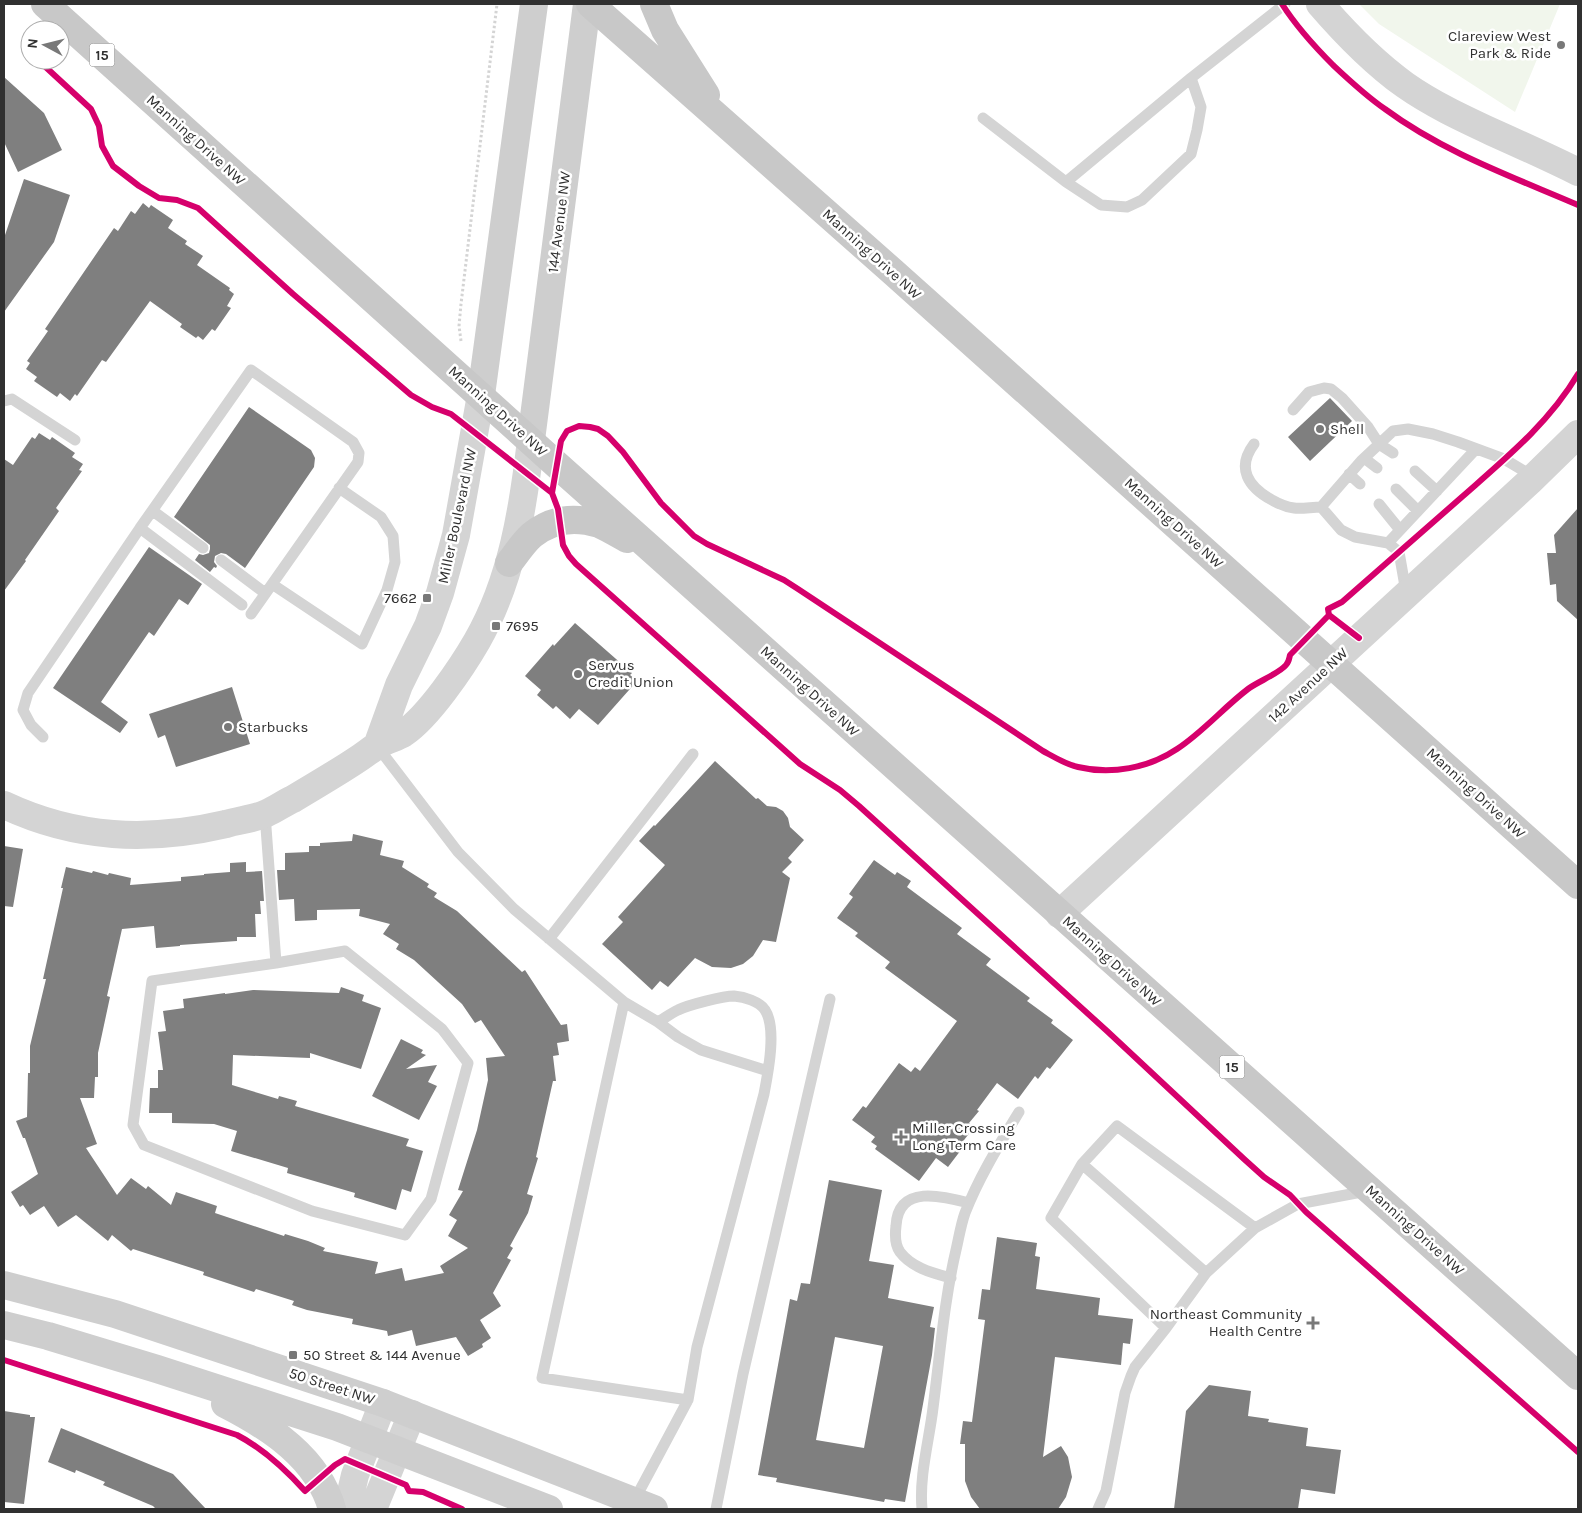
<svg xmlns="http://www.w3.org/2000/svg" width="1582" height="1513" font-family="Karla,sans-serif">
<rect width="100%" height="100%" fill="#fff"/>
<path fill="#f1f6ec" d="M 1359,4 L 1560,4 L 1515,112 L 1379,24 Z"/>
<path fill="#7f7f7f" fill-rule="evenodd" d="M 4,77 L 44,113 L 62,150 L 18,172 L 4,142 Z
M 24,179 L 70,195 L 54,242 L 4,312 L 4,238 Z
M 143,203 L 149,208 L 151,205 L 173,220 L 168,228 L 187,241 L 185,244 L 203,256 L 197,265 L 230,288 L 229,290 L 234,294 L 227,306 L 231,308 L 215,331 L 212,329 L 203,340 L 198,336 L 196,338 L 180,327 L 182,324 L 150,301 L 106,362 L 102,360 L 77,396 L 75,394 L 70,401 L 60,393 L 57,397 L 34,381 L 37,377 L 26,369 L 30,363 L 27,361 L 48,331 L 45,329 L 114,228 L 118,231 L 131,211 L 135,214 Z
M 1330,398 L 1352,421 L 1310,461 L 1288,437 Z
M 249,407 L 311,450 L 315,458 L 314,467 L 245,568 L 226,554 L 221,553 L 215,556 L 214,562 L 217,566 L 216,568 L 214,567 L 210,572 L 195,560 L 199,554 L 203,555 L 209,553 L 210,549 L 210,545 L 174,517 Z
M 39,433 L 50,440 L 52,437 L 75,453 L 72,457 L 83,464 L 79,470 L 82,471 L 56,508 L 59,511 L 25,560 L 26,561 L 4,591 L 4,459 L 13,465 L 32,437 L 35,439 Z
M 1578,508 L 1578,620 L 1557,601 L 1556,584 L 1550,585 L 1547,553 L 1556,553 L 1554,535 Z
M 149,547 L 202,584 L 188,605 L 179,599 L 154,636 L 149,632 L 101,702 L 128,722 L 120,733 L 53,688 Z
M 575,623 L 632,673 L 630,675 L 637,681 L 598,725 L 579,709 L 570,719 L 556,706 L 553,709 L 537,695 L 541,690 L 525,676 L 553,644 L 554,646 Z
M 232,687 L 250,744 L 176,767 L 165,735 L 158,738 L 149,714 Z
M 715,761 L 756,799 L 758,798 L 767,806 L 776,807 L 783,811 L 788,818 L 790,827 L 804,840 L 788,858 L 792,862 L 782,872 L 790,878 L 776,942 L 763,940 L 753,956 L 743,964 L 731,968 L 712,967 L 695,958 L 668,987 L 660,981 L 652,990 L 602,944 L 623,922 L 618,917 L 665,865 L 639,841 L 654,825 L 655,826 Z
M 353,834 L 383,841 L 380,855 L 404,861 L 402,867 L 429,884 L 427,887 L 437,893 L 434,897 L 457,911 L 522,972 L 525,970 L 561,1025 L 567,1024 L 569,1041 L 557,1043 L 559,1055 L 553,1056 L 556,1081 L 553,1081 L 536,1157 L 538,1158 L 527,1194 L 533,1196 L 528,1213 L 510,1246 L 513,1248 L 507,1258 L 511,1260 L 493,1293 L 501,1306 L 480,1320 L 491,1338 L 482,1344 L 483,1347 L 468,1356 L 456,1337 L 416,1346 L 412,1330 L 388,1336 L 387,1331 L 352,1324 L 353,1319 L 307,1310 L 292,1305 L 294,1301 L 256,1289 L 254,1292 L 203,1275 L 204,1272 L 133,1249 L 131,1251 L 112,1235 L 108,1241 L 76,1215 L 58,1227 L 44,1206 L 30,1215 L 23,1205 L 20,1207 L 11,1192 L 38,1174 L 25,1138 L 23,1138 L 16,1121 L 27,1117 L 28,1073 L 30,1073 L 30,1046 L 46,979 L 43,979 L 63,888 L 61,888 L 66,867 L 92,873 L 93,871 L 108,875 L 109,873 L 131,878 L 130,885 L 181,881 L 181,877 L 204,875 L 204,874 L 230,872 L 230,863 L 246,862 L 246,872 L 262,871 L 264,901 L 260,901 L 261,914 L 255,914 L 256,937 L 237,937 L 237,941 L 180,945 L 180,946 L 156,948 L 154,926 L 122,929 L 107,996 L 110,997 L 98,1053 L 98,1077 L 95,1077 L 94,1098 L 80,1098 L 97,1144 L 86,1148 L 117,1195 L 131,1178 L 146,1189 L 148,1186 L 171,1205 L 176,1192 L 217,1206 L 215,1213 L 284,1236 L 285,1234 L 308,1241 L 325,1248 L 323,1251 L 378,1262 L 375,1274 L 402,1268 L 405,1281 L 444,1273 L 440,1266 L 468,1248 L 448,1236 L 457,1220 L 449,1215 L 463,1191 L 458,1190 L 477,1130 L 488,1080 L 486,1058 L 505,1056 L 481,1020 L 475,1023 L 462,1004 L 414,960 L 396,949 L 399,944 L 383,934 L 390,924 L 359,916 L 360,909 L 317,910 L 317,920 L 295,921 L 294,899 L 279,900 L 277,870 L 285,870 L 285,853 L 309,852 L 309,846 L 320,846 L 320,843 L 352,841 Z
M 4,846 L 23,849 L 13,907 L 4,906 Z
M 874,860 L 895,875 L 897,872 L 911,881 L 907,887 L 962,928 L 957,934 L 991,959 L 986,965 L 1030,998 L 1027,1001 L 1053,1020 L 1051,1023 L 1073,1040 L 1050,1069 L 1047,1067 L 1038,1079 L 1035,1076 L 1018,1099 L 997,1083 L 977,1110 L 979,1111 L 969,1123 L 974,1127 L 961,1144 L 964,1146 L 948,1167 L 936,1158 L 919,1181 L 875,1149 L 877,1146 L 871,1142 L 875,1137 L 852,1120 L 863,1106 L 866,1108 L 899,1063 L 911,1072 L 915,1067 L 920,1071 L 957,1021 L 885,968 L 890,962 L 855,936 L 858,933 L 837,918 L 853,897 L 849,894 Z
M 341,987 L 364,995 L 362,1001 L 381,1008 L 361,1069 L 310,1053 L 310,1058 L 233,1055 L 232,1085 L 278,1099 L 279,1096 L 297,1101 L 295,1106 L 409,1139 L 406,1146 L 423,1151 L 411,1192 L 402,1189 L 396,1210 L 354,1197 L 355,1193 L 287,1173 L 288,1168 L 231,1151 L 237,1131 L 214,1124 L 172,1123 L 172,1113 L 149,1113 L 150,1088 L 158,1088 L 158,1070 L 163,1070 L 158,1032 L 166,1031 L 163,1011 L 184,1008 L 183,999 L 225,993 L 225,994 L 253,990 L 339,993 Z
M 401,1039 L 423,1050 L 421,1053 L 426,1055 L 406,1069 L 437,1065 L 428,1082 L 437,1086 L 419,1120 L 372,1096 Z
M 829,1180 L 882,1190 L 869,1261 L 894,1265 L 888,1298 L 934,1307 L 930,1327 L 935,1328 L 932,1355 L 905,1502 L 885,1499 L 884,1502 L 776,1482 L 777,1478 L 758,1475 L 790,1299 L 797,1301 L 801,1283 L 810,1284 ZM 835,1337 L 883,1346 L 864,1448 L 816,1440 Z
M 997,1237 L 1037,1243 L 1035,1256 L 1040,1257 L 1036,1289 L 1100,1298 L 1098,1315 L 1133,1319 L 1130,1344 L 1123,1343 L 1121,1365 L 1055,1357 L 1043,1457 L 1061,1446 L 1068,1457 L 1072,1477 L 1066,1497 L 1058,1509 L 980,1509 L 971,1497 L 965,1481 L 965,1444 L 960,1444 L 963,1421 L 972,1422 L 985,1320 L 978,1319 L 982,1289 L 990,1290 Z
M 1209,1385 L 1251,1391 L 1248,1416 L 1269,1419 L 1268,1422 L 1308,1428 L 1306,1446 L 1341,1450 L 1335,1494 L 1301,1489 L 1298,1509 L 1174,1509 L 1186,1411 Z
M 4,1411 L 30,1415 L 30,1417 L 35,1417 L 24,1504 L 4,1502 Z
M 61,1428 L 173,1474 L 206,1509 L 156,1509 L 153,1506 L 103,1485 L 105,1482 L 76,1470 L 75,1473 L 48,1462 Z"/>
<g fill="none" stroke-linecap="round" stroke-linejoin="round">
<path stroke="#d4d4d4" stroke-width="3" stroke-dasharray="2.5 2.5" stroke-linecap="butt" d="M 461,341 L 459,326 L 461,304 L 497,4"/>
<path stroke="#d4d4d4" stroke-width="11" d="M 1191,78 L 1201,107 L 1197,130 L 1191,154 L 1142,200 L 1127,207 L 1101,205 L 1066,182 L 1191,78 L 1285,4
M 983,118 L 1066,182
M 4,401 L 12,399 L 75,440
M 1293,410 L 1309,392 L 1324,388 L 1331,389 L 1342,398 L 1368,427 L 1379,444 L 1393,453
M 1254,444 C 1236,468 1248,487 1272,500 C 1279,504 1286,507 1294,508 C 1302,509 1312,507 1321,507
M 1364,458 L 1377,468
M 1415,471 L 1437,491
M 1349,474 L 1360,484
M 1396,489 L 1418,511
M 1379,504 L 1400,530
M 153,511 L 203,548
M 1388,543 L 1476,449
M 221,560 L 265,593
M 272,584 L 362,644 L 387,590 L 395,562 L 393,536 L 381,517 L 339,488
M 1406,592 L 1399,552 L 1388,543 L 1355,537 L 1341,530 L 1321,507 L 1361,461 L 1393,431 L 1408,429 L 1433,434 L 1458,442 L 1504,459 L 1534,477
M 242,605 L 140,528 L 251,370 L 353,442 L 359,453 L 358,462 L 251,614
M 43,737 L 31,725 L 23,710 L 28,693 L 140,528
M 377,746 L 458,852 L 514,909 L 624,1002 L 658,1022 C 665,1018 671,1013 678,1010 C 688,1005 723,996 734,996 C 744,997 759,1001 765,1010 C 777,1028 768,1073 764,1094 L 697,1347 L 688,1400 L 634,1501
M 265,814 L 276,963 L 345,951 L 442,1029 L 468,1063 L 431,1199 L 405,1235 L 312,1211 L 144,1145 L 133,1125 L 152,981 L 276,963
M 549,939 L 693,754
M 624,1002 L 542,1378 L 688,1400
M 658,1022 L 678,1037 L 701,1050 L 768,1071
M 1082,1164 L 1051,1218 L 1166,1328 L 1206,1273
M 1255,1228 L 1117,1126 L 1082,1164 L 1206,1273 L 1255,1228 L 1298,1204 L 1367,1191
M 951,1278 C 933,1273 912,1268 900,1252 C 895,1245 895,1234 896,1226 C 898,1184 943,1196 969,1203
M 716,1509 L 743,1374 L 830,999
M 922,1509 C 919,1476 929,1441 933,1408 C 940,1355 944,1301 956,1250 C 959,1237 961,1224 965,1213 C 979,1177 999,1145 1019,1112
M 1098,1509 L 1106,1491 L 1125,1393 L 1131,1376 L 1135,1367 L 1166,1328"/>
<path stroke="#d4d4d4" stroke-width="28" d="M 1320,4 C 1345,33 1373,62 1405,85 C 1432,104 1462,118 1492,132 C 1521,145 1550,158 1578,172
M 377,746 L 399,685 L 428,626 L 440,593 L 456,535 L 481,395
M 4,805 C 76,839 149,842 226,824 C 239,820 255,819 267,813 C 276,809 284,803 293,799 C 316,785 339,772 361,757 C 367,753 373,748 380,744 C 388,740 397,737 404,733 C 429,716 462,667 477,641 C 512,580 523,509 531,440
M 1059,914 L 1530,481 L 1578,434
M 347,1509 L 355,1475 L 383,1403
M 373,1509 L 412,1414"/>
<path stroke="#cecece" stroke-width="28" d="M 481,395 L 534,4
M 531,440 L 587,4
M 4,1285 L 115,1314 L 383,1403 L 654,1509
M 4,1325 L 48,1336 L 157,1369 L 337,1427 L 549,1509
M 225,1404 C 270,1427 318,1458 332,1509"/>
<path stroke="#c8c8c8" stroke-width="28" d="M 45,4 L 557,465 L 1578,1376
M 590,4 L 893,272 L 1578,885
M 654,4 L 665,30 L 706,95
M 509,563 C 516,554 523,543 532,535 C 552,519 574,516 599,524 C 608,528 618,534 627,539"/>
<g stroke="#fff" stroke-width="9">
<path id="cycleway" d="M 1282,4 C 1296,26 1314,46 1333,65 C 1349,80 1366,96 1385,109 C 1443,152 1513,177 1578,205
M 38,60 L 91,109 L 99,126 L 102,146 L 113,166 L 139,186 L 159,198 L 177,200 L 198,208 L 293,294 L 411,395 L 432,407 L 451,414 L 552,493 L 558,509 L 563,545 L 569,556 L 576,564 L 800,764 L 840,790 L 859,806 L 1107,1031 L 1244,1159 L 1264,1177 L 1290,1195 L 1306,1212 L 1578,1452
M 552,493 L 561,441 L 567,431 L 579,426 L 590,427 L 598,429 L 608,436 L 623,452 L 661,503 L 694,536 L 707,544 L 784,580 L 798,589 L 1043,751 C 1054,757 1065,764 1078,767 C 1111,775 1149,768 1177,749 C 1203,732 1223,708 1248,689 C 1257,682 1280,673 1286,665 C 1289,662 1289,659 1290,655 L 1329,615 L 1359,638
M 1329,615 L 1328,609 L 1342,602 C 1382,567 1423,531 1463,496 C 1505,459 1549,423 1578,374
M 4,1360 L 237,1435 C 264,1449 285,1469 305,1491 L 335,1465 L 345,1459 L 406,1485 L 409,1491 L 423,1492 L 462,1509"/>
</g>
<use href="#cycleway" stroke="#d6006c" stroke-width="6"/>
</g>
<g fill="#787878" stroke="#fff" stroke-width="2">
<circle cx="1561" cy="45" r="5"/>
<circle cx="1320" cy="429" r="5"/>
<rect x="422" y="593" width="10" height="10" rx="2.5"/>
<rect x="491" y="621" width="10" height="10" rx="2.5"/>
<circle cx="578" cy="674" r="5"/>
<circle cx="228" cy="727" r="5"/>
<path d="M898.5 1129.5h5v5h5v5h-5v5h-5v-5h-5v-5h5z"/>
<path d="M1310.5 1315.5h5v5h5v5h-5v5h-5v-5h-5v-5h5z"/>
<rect x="288" y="1350" width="10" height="10" rx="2.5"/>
</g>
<g text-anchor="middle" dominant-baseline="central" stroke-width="5" stroke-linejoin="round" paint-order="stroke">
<g fill="#fff" stroke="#6e6e6e" stroke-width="1">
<rect x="89.5" y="43.5" width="25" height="23" rx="4"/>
<rect x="1219.5" y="1055.5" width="25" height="23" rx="4"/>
</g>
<g font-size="14" font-weight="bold" fill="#303030">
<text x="102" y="55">15</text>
<text x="1232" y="1067">15</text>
</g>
<g font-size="15" fill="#303030" stroke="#fff" text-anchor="start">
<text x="1551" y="36" text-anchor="end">Clareview West<tspan x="1551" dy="17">Park &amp; Ride</tspan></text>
<text x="1330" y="429">Shell</text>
<text x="417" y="598" text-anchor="end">7662</text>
<text x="506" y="626">7695</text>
<text x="588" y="665">Servus<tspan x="588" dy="17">Credit Union</tspan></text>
<text x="238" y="727">Starbucks</text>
<text x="912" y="1128">Miller Crossing<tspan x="912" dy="17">Long Term Care</tspan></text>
<text x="1302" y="1314" text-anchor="end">Northeast Community<tspan x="1302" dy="17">Health Centre</tspan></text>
<text x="303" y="1355">50 Street &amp; 144 Avenue</text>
</g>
<g font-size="15" fill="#303030" stroke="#fff">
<text transform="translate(196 140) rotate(42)">Manning Drive NW</text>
<text transform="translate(559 222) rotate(-83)">144 Avenue NW</text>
<text transform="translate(872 254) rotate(42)">Manning Drive NW</text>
<text transform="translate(498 411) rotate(42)">Manning Drive NW</text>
<text transform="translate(457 516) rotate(-78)">Miller Boulevard NW</text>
<text transform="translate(1174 523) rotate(42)">Manning Drive NW</text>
<text transform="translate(1308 685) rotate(-43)">142 Avenue NW</text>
<text transform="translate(810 691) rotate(42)">Manning Drive NW</text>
<text transform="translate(1476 793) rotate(42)">Manning Drive NW</text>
<text transform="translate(1112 961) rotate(42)">Manning Drive NW</text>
<text transform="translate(1415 1230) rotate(42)">Manning Drive NW</text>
<text transform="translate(332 1386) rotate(18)">50 Street NW</text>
</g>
</g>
<rect width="1582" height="1513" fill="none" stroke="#303030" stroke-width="10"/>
<g transform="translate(45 45) rotate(277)"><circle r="24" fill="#ffffff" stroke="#acacac"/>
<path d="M0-4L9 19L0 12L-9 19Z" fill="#787878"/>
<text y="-8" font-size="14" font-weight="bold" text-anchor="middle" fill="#303030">N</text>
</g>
</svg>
